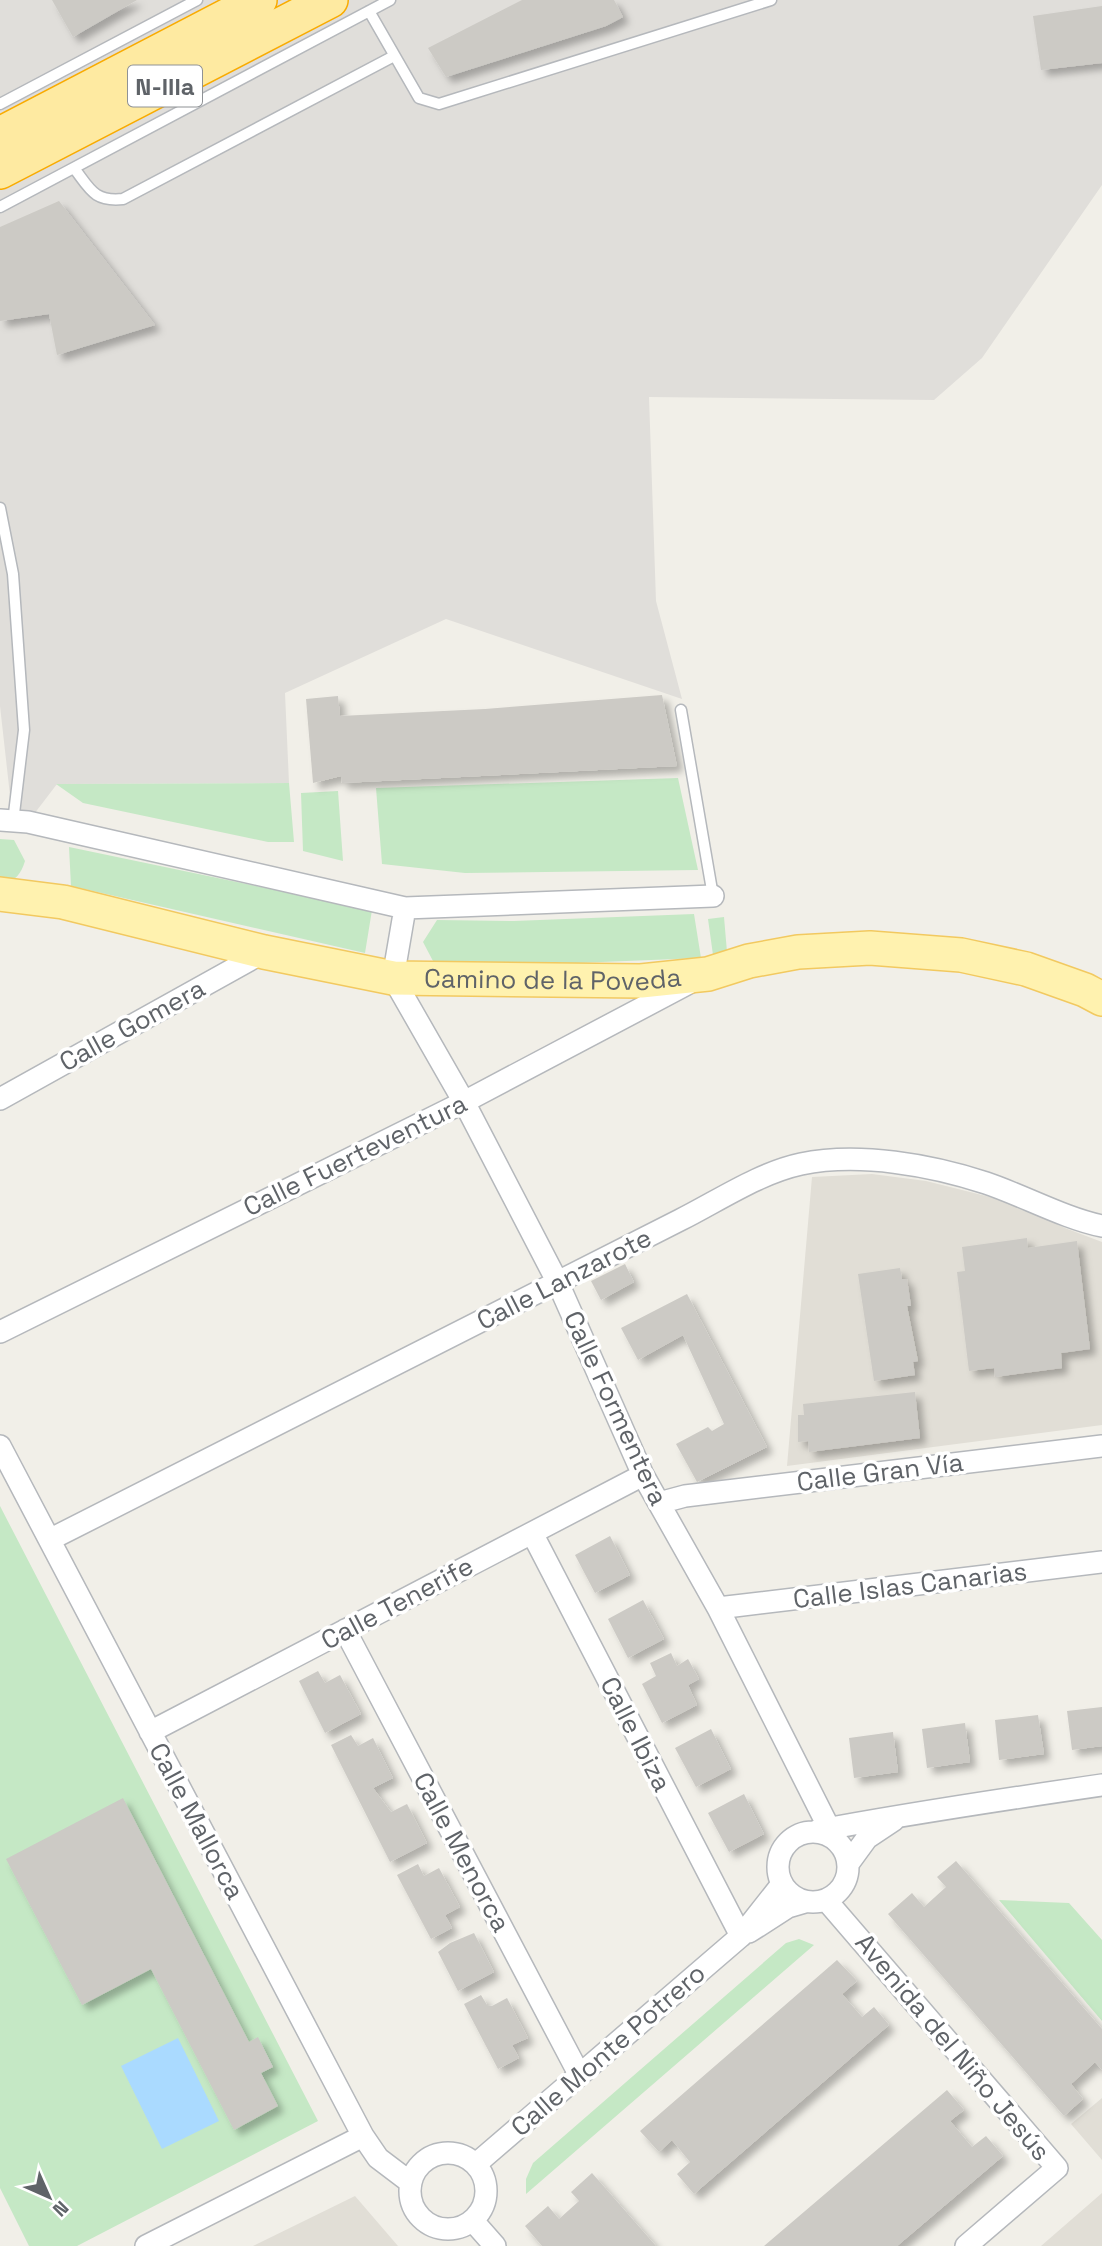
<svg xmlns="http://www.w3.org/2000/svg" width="1102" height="2246" font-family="'Space Grotesk',sans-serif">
<defs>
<filter id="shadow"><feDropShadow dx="6" dy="6" stdDeviation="3.5" flood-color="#0004"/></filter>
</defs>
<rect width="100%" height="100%" fill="#f1efe8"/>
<path fill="#e0deda" d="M 0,0 L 1102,0 L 1102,185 L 982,358 L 934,400 L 649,397 L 656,601 L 682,699 L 446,619 L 285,693 L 289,783 L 57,784 L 28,822 L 13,822 L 0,706 Z"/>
<path fill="#e1ded6" d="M 872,1174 L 926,1181 L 1018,1204 L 1065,1228 L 1102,1242 L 1102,1425 L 787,1466 L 812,1177 Z
M 1102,2098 L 1102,2160 L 1071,2124 Z
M 1102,2193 L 1102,2246 L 1041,2246 Z
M 355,2196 L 398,2246 L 253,2246 Z"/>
<path fill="#c5e8c5" d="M 678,778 L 698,870 L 465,873 L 382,864 L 376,788 Z
M 289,783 L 294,842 L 268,842 L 83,803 L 56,784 Z
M 338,791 L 343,861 L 303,851 L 301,793 Z
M 0,839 L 14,840 L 25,861 C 21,874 15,883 0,882 Z
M 69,847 L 372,910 L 365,953 L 71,886 Z
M 694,914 L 701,958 L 503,966 L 433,961 L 423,942 L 437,920 L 514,921 Z
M 724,917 L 727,952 L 713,955 L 708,919 Z
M 0,1506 L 318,2121 L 77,2246 L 29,2246 L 0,2188 Z
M 999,1900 L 1069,1903 L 1102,1940 L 1102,2021 Z
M 799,1939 L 814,1945 L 526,2194 L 526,2179 L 533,2163 L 786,1943 Z"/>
<path fill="#aadaff" d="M 178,2038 L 219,2121 L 162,2149 L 121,2066 Z"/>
<path fill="#cccac5" filter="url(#shadow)" d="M 52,0 L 137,0 L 73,37 Z
M 522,0 L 614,0 L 623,17 L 606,26 L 446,77 L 428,48 Z
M 1102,6 L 1102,63 L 1041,70 L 1033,16 Z
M 59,201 L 155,325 L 57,355 L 49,314 L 0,321 L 0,227 Z
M 662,695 L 677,766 L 342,783 L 341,776 L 313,783 L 306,699 L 338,696 L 340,716 L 485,709 Z
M 1027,1238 L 1028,1248 L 1077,1241 L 1090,1349 L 1061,1353 L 1062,1368 L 995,1377 L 994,1368 L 969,1371 L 957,1272 L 965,1271 L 962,1247 Z
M 625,1264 L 634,1282 L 601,1300 L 591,1281 Z
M 900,1268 L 902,1279 L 907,1279 L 911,1306 L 907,1306 L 918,1361 L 913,1362 L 915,1375 L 874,1381 L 858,1274 Z
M 687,1294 L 767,1447 L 697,1482 L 676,1444 L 708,1427 L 712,1431 L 724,1424 L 683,1335 L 638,1360 L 621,1328 Z
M 915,1392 L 920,1438 L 809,1452 L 808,1441 L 798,1442 L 798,1415 L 804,1415 L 803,1404 Z
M 610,1536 L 630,1575 L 595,1593 L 575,1555 Z
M 643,1600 L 664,1639 L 628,1658 L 608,1619 Z
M 671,1653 L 677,1666 L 688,1659 L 699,1679 L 688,1685 L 697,1705 L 662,1723 L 642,1684 L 656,1676 L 650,1663 Z
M 318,1671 L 325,1683 L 340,1675 L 361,1714 L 325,1733 L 299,1681 Z
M 1102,1707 L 1102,1746 L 1072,1750 L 1067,1711 Z
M 1038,1715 L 1044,1754 L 999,1760 L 995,1720 Z
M 965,1723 L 970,1762 L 927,1768 L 922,1729 Z
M 711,1729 L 731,1769 L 696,1787 L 675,1748 Z
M 893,1732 L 898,1772 L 854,1778 L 849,1738 Z
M 351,1735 L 358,1746 L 373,1738 L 393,1778 L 373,1788 L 391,1812 L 407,1804 L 427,1843 L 390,1862 L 331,1745 Z
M 744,1794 L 764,1834 L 729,1852 L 708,1813 Z
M 123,1798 L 249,2042 L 258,2037 L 273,2067 L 261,2073 L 278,2106 L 234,2130 L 151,1969 L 82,2005 L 6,1859 Z
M 956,1861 L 1102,2029 L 1102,2070 L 1095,2062 L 1071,2084 L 1083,2099 L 1064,2116 L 888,1914 L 912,1893 L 924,1907 L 946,1887 L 937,1877 Z
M 418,1864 L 424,1876 L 439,1868 L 460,1907 L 445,1915 L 452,1928 L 431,1939 L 397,1875 Z
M 474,1933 L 494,1972 L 458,1991 L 438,1952 L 450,1943 Z
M 837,1960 L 857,1981 L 842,1994 L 862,2017 L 874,2007 L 889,2025 L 694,2194 L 677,2174 L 690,2162 L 672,2140 L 659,2152 L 640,2131 Z
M 481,1995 L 487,2005 L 492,2006 L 507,1998 L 528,2038 L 512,2045 L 519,2058 L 498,2069 L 464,2004 Z
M 947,2090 L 964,2110 L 950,2121 L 972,2147 L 986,2136 L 1003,2156 L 897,2246 L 764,2246 Z
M 592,2173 L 656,2246 L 542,2246 L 525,2226 L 548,2206 L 559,2219 L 579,2201 L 571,2192 Z"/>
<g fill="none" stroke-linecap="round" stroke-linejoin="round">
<g stroke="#b5b8bc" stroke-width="13">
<path id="service" d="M 369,11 L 419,98 L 439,104 L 771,0
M 0,104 L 197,0
M 74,168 C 90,189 94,202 123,199 L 394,56
M 0,207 L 390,0
M 0,508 L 13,574 L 24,730 L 13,822
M 681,710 L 713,896"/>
</g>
<g stroke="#b5b8bc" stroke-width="24">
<path id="minor" d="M 0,820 L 28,822 L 405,908 L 713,896
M 405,908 L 393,978 L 464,1102 L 558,1283 L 643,1475 L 718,1608 L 829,1828
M 0,1099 L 264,952
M 0,1332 L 464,1102 L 691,982
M 0,1446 L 363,2136 L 378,2158 L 411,2183
M 659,1503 L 685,1496 L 1102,1446
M 532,1533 L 741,1936
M 51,1539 L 680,1220 C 718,1201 759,1173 801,1164 C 859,1152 931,1165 986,1183 C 1022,1195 1066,1219 1102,1226
M 718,1608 L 1102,1562
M 345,1630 L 579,2074
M 150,1732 L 643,1475
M 816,1831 C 911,1813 1006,1799 1102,1785
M778 1867a35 35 0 1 1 70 0a35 35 0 1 1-70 0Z
M 848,1864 L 867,1838 L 894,1820
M 826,1900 L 1057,2168 L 966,2246
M 749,1932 L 788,1907 L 805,1902
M410 2191a38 38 0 1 1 76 0a38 38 0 1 1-76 0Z
M 476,2164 L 741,1936 L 782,1884
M 473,2221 L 495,2246
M 146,2246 L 363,2136"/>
</g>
<g stroke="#f2c960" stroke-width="36">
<g id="primary">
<path id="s1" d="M 0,894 L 63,902 L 264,952 L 393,978 L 641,981 L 708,974 L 749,961 L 798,952 L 870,948 L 961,955 L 1026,969 L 1085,990 L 1102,999"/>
</g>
</g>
<g stroke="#f9ab00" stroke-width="38">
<path id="trunk" d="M 0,135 L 259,0
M 0,171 L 330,0"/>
</g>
<use href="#service" stroke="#fff" stroke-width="10"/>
<use href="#minor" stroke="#fff" stroke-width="21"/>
<use href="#primary" stroke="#fff2af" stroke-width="33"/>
<use href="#trunk" stroke="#feeaa1" stroke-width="35"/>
</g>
<g text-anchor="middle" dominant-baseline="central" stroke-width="7" stroke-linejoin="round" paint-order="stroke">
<rect fill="#fff" stroke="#8f9295" stroke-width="2" x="128" y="65.5" width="74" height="41" rx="5"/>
<g font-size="24" font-weight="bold" fill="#5f6368">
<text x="165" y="86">N-IIIa</text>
</g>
<g font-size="26" fill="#5f6368" stroke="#fff">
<text stroke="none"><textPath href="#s1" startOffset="562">Camino de la Poveda</textPath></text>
<text transform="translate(132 1025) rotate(-29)">Calle Gomera</text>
<text transform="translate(355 1155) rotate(-26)">Calle Fuerteventura</text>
<text transform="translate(564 1279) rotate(-27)">Calle Lanzarote</text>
<text transform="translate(616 1408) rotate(65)">Calle Formentera</text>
<text transform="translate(880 1472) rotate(-7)">Calle Gran Vía</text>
<text transform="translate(910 1585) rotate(-7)">Calle Islas Canarias</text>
<text transform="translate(397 1603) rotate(-28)">Calle Tenerife</text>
<text transform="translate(636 1734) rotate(63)">Calle Ibiza</text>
<text transform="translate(197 1821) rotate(62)">Calle Mallorca</text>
<text transform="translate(462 1852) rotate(62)">Calle Menorca</text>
<text transform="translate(953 2047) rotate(50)">Avenida del Niño Jesús</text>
<text transform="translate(608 2050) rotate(-41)">Calle Monte Potrero</text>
</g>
</g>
<g transform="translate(49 2197) rotate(135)" stroke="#ffffff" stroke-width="5" paint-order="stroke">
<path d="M0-5L12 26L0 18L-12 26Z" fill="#5f6368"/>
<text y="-10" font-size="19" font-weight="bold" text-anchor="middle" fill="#5f6368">N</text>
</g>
</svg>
